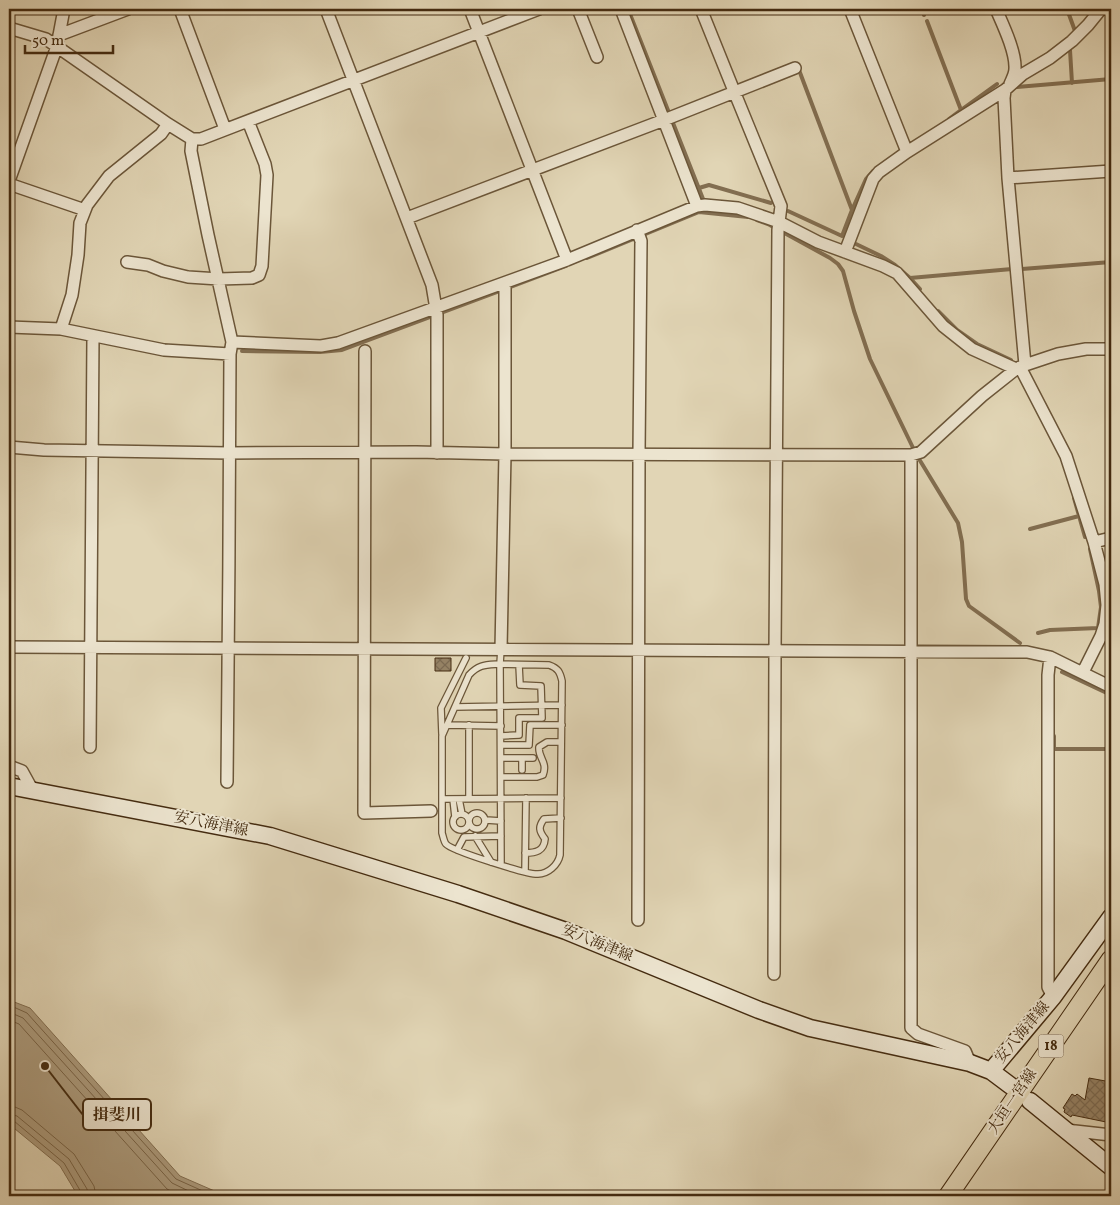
<svg xmlns="http://www.w3.org/2000/svg" width="1120" height="1205" font-family="Vollkorn,'Noto Serif JP',serif">
<defs>
<pattern id="building-cross-hatch" width="8" height="8" patternUnits="userSpaceOnUse" patternTransform="scale(1.25)"><rect width="8" height="8" fill="#968366"/><path d="M0 0l8 8M0 8l8-8" fill="none" stroke="#7c6b53"/></pattern>
</defs>
<rect width="100%" height="100%" fill="#e1d5b5"/>
<filter id="stains"><feTurbulence type="fractalNoise" baseFrequency=".004" numOctaves="4"/><feColorMatrix values="0 0 0 0 .2 0 0 0 0 .09 0 0 0 0 .02 0 0 0 .5 -.17"/></filter>
<radialGradient id="worn" r=".72"><stop offset=".6" stop-color="#630" stop-opacity="0"/><stop offset="1" stop-color="#630" stop-opacity=".3"/></radialGradient>
<path fill="#ac9b7d" stroke="#826e51" d="M 9,1000 L 30,1008 L 180,1176 L 226,1196 L 78,1196 L 60,1166 L 9,1124 Z"/>
<g fill="none" stroke-linecap="round" stroke-linejoin="round">
<path stroke="#786346" stroke-width="1" d="M 9,1005 L 27,1013 L 176,1179 L 214,1196
M 9,1012 L 23,1018 L 172,1183 L 199,1196
M 9,1020 L 19,1024 L 167,1189 L 180,1196
M 9,1106 L 15,1107 L 22,1110 L 74,1154 L 94,1186 L 96,1196
M 9,1114 L 17,1116 L 69,1159 L 87,1189 L 88,1196
M 9,1120 L 14,1121 L 64,1163 L 81,1192 L 82,1196"/>
<path stroke="#826e51" stroke-width="4" d="M 628,9 L 705,204
M 922,9 L 924,15
M 1067,9 L 1075,31
M 927,21 L 961,110 L 949,119
M 1070,50 L 1072,83
M 799,70 L 852,210 L 866,179 L 873,171
M 1017,87 L 1111,79
M 961,110 L 997,84
M 699,188 L 709,185 L 771,203
M 788,211 L 842,236 L 852,210
M 757,220 L 768,224 L 830,258 L 838,264 L 843,271 L 854,311 L 870,359 L 916,454 L 958,523 L 962,542 L 966,599 L 969,606 L 1020,643
M 856,244 L 881,256 L 895,265 L 910,278 L 1012,269
M 587,258 L 699,212 L 748,217
M 1022,269 L 1111,262
M 910,278 L 920,289
M 938,311 L 957,330 L 977,344 L 1011,360
M 242,351 L 320,352 L 342,350 L 566,266
M 1074,498 L 1085,537
M 1030,529 L 1079,516
M 1038,633 L 1050,630 L 1098,628 L 1101,607 L 1099,591 L 1090,549
M 1062,672 L 1111,695
M 1054,736 L 1054,749 L 1111,749"/>
</g>
<path fill="url(#building-cross-hatch)" stroke="#442b10" d="M 435,658 L 451,658 L 451,671 L 435,671 Z
M 1089,1078 L 1111,1082 L 1111,1123 L 1072,1115 L 1071,1117 L 1064,1112 L 1065,1109 L 1063,1108 L 1072,1094 L 1075,1096 L 1077,1094 L 1085,1100 Z"/>
<g fill="none" stroke-linecap="round" stroke-linejoin="round">
<g stroke="#6b5639" stroke-width="8">
<path id="lane" d="M 500,664 L 549,665 C 558,668 560,672 562,681 L 560,855 C 558,865 548,874 538,874 C 529,875 452,851 446,844 C 444,842 443,836 442,833 L 442,736 L 469,675 C 479,664 486,665 500,664 Z
M 455,707 L 562,705
M 447,725 L 501,726
M 442,734 L 441,708 L 466,658
M 501,736 L 519,735 L 519,718 L 542,718 L 541,686 L 520,685 L 519,665
M 501,745 L 529,745 L 530,725 L 562,725
M 501,758 L 533,758
M 522,770 L 522,758
M 501,777 L 537,777 L 543,775 C 548,762 538,758 539,747 L 547,742 L 561,742
M 443,799 L 561,798
M 453,799 L 455,817
M 459,799 L 462,814
M 469,799 L 469,725
M469 821a8 8 0 1 1 16 0a8 8 0 1 1-16 0Z
M453 822a8 8 0 1 1 16 0a8 8 0 1 1-16 0Z
M 486,820 L 501,821
M 475,836 L 491,862
M 457,850 L 464,837 L 501,836
M 525,853 C 536,853 544,851 545,839 C 539,831 538,827 544,819 L 561,818
M 501,865 L 500,664 L 501,649
M 525,872 L 526,798"/>
</g>
<g stroke="#6b5639" stroke-width="14">
<path id="street" d="M 180,9 L 225,129
M 326,9 L 432,285 L 437,315 L 437,453
M 470,9 L 567,260
M 578,9 L 597,57
M 621,9 L 697,206
M 701,9 L 734,91 L 781,206 L 778,230 L 775,651 L 774,974
M 996,9 C 1003,25 1016,52 1015,69 C 1015,74 1012,79 1010,84
M 9,28 L 46,39 L 168,124 L 192,139 L 201,139 L 539,9
M 59,35 L 128,9
M 1005,90 L 1004,98 L 1008,178 L 1025,365
M 192,139 L 191,151 L 208,235 L 232,342 L 230,354 C 229,497 229,639 227,782
M 907,152 L 1005,90 L 1023,74 L 1050,58 L 1072,41 L 1088,25 L 1101,9
M 1008,178 L 1111,171
M 9,181 L 57,46 L 64,9
M 9,184 L 85,210
M 407,218 L 664,120 L 795,68
M 637,230 L 641,241 L 639,454 L 638,920
M 845,252 L 873,179 L 879,172 L 907,152 L 850,9
M 127,262 L 148,265 L 163,271 L 188,277 L 219,279 L 252,278 L 259,275 L 262,266 L 267,175 L 265,164 L 248,121
M 9,327 L 61,329 L 72,295 L 78,255 L 80,223 L 87,205 L 109,176 L 161,134 L 168,124
M 61,329 L 164,350 L 230,354
M 232,342 L 321,346 L 338,343 L 567,260 L 697,206 L 705,205 L 738,208 L 779,222 L 818,242 L 883,266 L 897,273 L 943,326 L 972,349 L 1016,369
M 365,351 L 364,813 L 431,811
M 1020,367 L 1066,456 L 1094,542 L 1105,584 L 1107,605 L 1105,624 L 1101,636 L 1083,672
M 9,447 L 44,450 L 229,453 L 416,452 L 505,454 L 911,455 L 921,452 L 982,396 L 1016,369 L 1025,365 L 1058,354 L 1086,349 L 1111,349
M 911,455 L 911,1028 L 918,1034 L 965,1051 L 970,1063
M 1094,542 L 1111,538
M 9,647 L 1027,652 L 1050,657 L 1111,687
M 501,649 L 505,454 L 505,283
M 1050,657 L 1048,675 L 1048,987 L 1053,997
M 90,747 L 93,336
M 9,766 L 22,771 L 33,791
M 1066,1130 L 1111,1135"/>
</g>
<g stroke="#442b10" stroke-width="19">
<path id="secondary" d="M 9,786 L 270,836 L 458,894 L 566,931 L 759,1010 L 810,1028 L 970,1063 L 991,1071 L 1053,997 L 1111,917
M 991,1071 L 1011,1086
M 1030,1101 L 1111,1167"/>
</g>
<g stroke="#442b10" stroke-width="20">
<path id="primary" d="M 948,1196 L 1111,959"/>
</g>
<use href="#lane" stroke="#ece4cf" stroke-width="5.5"/>
<use href="#street" stroke="#ece4cf" stroke-width="11"/>
<use href="#secondary" stroke="#ece4cf" stroke-width="16"/>
<use href="#primary" stroke="#e1d5b5" stroke-width="18"/>
</g>
<g text-anchor="middle" dominant-baseline="central" stroke-width="4" stroke-linejoin="round" paint-order="stroke">
<rect fill="#ece4cf" stroke="#766249" stroke-width="1" x="1038.5" y="1034.5" width="25" height="23" rx="4"/>
<g font-size="14" font-weight="bold" fill="#442b10">
<text x="1051" y="1046">18</text>
</g>
<g font-size="15" fill="#442b10" stroke="#ece4cf">
<text transform="translate(211 825) rotate(11)">安八海津線</text>
<text transform="translate(597 944) rotate(22)">安八海津線</text>
<text transform="translate(1023 1033) rotate(-50)">安八海津線</text>
<text transform="translate(1013 1102) rotate(-56)">大垣一宮線</text>
</g>
</g>
<path fill="none" stroke="#442b10" stroke-width="2" d="M45 1066L83 1115"/>
<circle fill="#442b10" stroke="#ece4cf" stroke-width="2" cx="45" cy="1066" r="5"/>
<rect fill="#ece4cf" stroke="#442b10" stroke-width="2" x="83" y="1099" width="68" height="31" rx="5"/>
<g font-size="16" text-anchor="middle" font-weight="bold" fill="#442b10">
<text x="117" y="1120">揖斐川</text>
</g>
<rect width="1120" height="1205" fill="none" stroke="#e1d5b5" stroke-width="30"/>
<rect x="10" y="10" width="1100" height="1185" fill="none" stroke="#442b10" stroke-width="2.5"/>
<rect x="15" y="15" width="1090" height="1175" fill="none" stroke="#442b10"/>
<path d="M25 45v8h88v-8" fill="none" stroke="#442b10" stroke-width="2.5"/>
<text x="32" y="45" font-size="15" fill="#442b10" stroke="#ece4cf" stroke-width="4" paint-order="stroke">50 m</text>
<rect width="100%" height="100%" filter="url(#stains)"/>
<rect width="100%" height="100%" fill="url(#worn)"/>
</svg>
